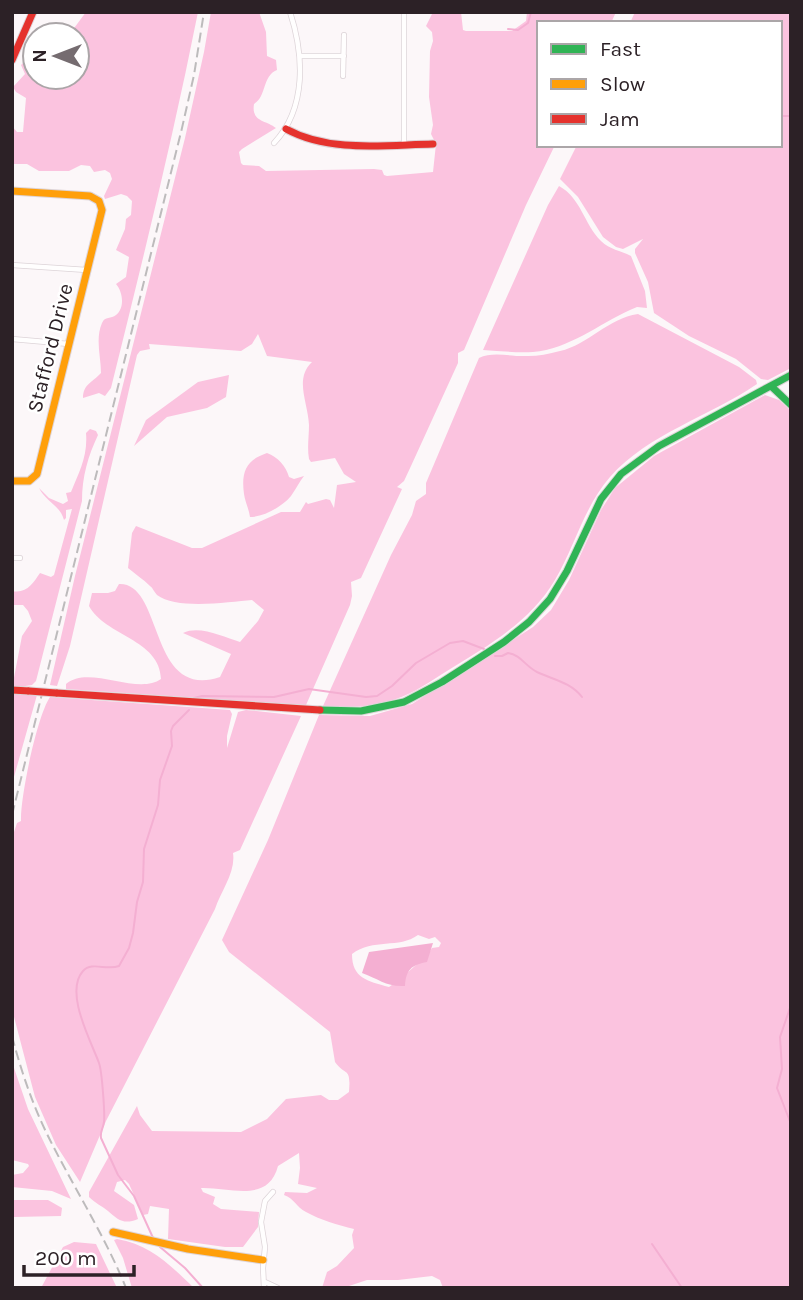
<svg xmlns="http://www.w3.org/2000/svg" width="803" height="1300" font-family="Karla,sans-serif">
<rect width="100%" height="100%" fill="#fcf7f9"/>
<path fill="#fbc3df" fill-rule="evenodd" d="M 86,12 L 198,12 C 173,138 142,263 111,388 L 105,396 L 99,393 L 83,398 C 83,384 93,382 101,373 C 101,357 95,339 102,323 C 105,316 111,319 116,315 C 125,308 123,292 116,284 L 126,277 L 129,257 L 116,250 L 125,229 L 126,219 L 131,215 L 132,201 L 127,196 L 121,194 L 105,199 L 104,196 L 112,179 L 110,173 L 105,170 L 94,172 L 90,166 L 81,165 L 69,171 L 39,171 L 27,164 L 12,164 L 12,126 L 17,132 L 23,132 L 26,98 L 16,92 L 13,87 L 25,74 L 21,65 L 30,57 L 35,56 L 35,77 L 77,77 L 77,35 L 69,35 Z
M 211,12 L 259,12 L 266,32 L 267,56 L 276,60 L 277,70 C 262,76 267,96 254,104 C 251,122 266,120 276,128 L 242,149 L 239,152 L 241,163 L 243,165 L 259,166 L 266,171 L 374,169 L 382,170 L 384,175 L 387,176 L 433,172 L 436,144 L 431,134 L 433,125 L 429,97 L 430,51 L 433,41 L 432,32 L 426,26 L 433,12 L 461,12 L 463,30 L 466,31 L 512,31 L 526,21 L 527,12 L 616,12 L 611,23 L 539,23 L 539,145 L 555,145 L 526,205 L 464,350 L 458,353 L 458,363 L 411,466 L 404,481 L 397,487 L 402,489 L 361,578 L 351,582 L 352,596 L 350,605 L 306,705 L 66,689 L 66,684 C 89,664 137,696 161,679 C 160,639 105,636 89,606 L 92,593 L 108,593 L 115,591 L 119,584 C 164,582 148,701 220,677 L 231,654 L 183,633 C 200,625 223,637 240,642 L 258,621 L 264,610 L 252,600 C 229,602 176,610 157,595 C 154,592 153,588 150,586 C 143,579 135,574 128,568 L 132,533 L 136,526 L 192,548 L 202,548 L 281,512 L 300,512 L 306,502 L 308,504 L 326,499 L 330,500 L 334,508 L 337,485 L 356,482 L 344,474 L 335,458 L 311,462 L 309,459 C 307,448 309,436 309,425 C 308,402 294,379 312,362 L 267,356 L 258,334 L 252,344 L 241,351 L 149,344 L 150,349 L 140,351 L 137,355 L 70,646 L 57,686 L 50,685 L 75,576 L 185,138 L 204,52 Z
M 635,12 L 791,12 L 791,368 L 768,380 L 761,379 L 736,359 L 689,336 L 654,313 L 648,282 L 635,253 L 635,249 L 643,239 L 623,249 L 616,247 L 603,237 L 578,197 L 560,179 L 577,145 L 780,145 L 780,23 L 630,23 Z
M 559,186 C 581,198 584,224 601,241 C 610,250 620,250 631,256 L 645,291 L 647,308 L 637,307 L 630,310 C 599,324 569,349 533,352 C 517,353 500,351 483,350 L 548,205 Z
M 638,314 L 739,367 L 756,380 L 757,384 C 709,417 649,433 610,477 C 584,507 575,546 555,580 C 530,622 488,646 447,671 C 431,681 414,693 396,699 C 373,707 347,708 323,706 L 391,555 L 412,515 L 416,501 L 426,494 L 426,483 L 479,358 C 493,351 512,357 528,356 C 538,356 549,354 560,351 C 588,345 608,318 638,314 Z
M 229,375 L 226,397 L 207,408 L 167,417 L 134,446 L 146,420 L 198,382 Z
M 765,395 L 779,400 L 791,411 L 791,1288 L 443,1288 L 440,1280 L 432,1276 L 398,1280 L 367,1280 L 346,1287 L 322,1288 L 327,1272 L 337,1266 L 354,1248 L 352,1235 L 354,1229 C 338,1225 320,1220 306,1212 C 296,1207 294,1198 284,1195 L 285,1192 L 307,1193 L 317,1188 L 298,1184 L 300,1168 L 299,1153 L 278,1166 C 268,1204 230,1187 201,1188 L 203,1192 L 215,1197 L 213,1204 L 221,1209 L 259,1212 L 258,1227 L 243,1247 L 225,1247 L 168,1239 L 169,1209 L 150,1206 L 148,1214 L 143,1215 L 129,1184 L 125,1180 L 117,1182 L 114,1191 L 134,1205 L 138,1219 C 124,1225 118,1220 108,1211 C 102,1206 95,1203 89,1197 L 89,1192 L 137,1106 L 140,1115 L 152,1131 L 241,1132 L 267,1119 L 286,1099 L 321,1095 L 329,1100 L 338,1100 L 349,1092 C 351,1066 346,1077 335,1062 L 330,1032 L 229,952 L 222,940 L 268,840 L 319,715 L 370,716 L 412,704 L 533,627 L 551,610 L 569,580 L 601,510 L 615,488 L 654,456 ZM 418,935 L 429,939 L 435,937 L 441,943 L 439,947 L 432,948 C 428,956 398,981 389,987 C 367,981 352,978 352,954 C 373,938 399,949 418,935 Z
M 90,429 L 96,431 L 98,435 C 88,456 82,477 82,501 L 36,681 L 32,685 L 12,688 L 22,636 L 32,621 L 28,611 L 23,605 L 12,605 L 12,591 C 27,594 33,583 40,573 L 51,577 L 54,575 L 72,509 L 66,510 L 66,518 L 64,520 C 60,505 45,501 39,488 L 49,498 L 63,504 L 68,501 L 66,493 L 71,492 C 79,472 88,456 86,433 Z
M 267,453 C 278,457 286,466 289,477 L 294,479 L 304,476 C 299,482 296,489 291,496 C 283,506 264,517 250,517 C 249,509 245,502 244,494 C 241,472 246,460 267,453 Z
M 12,693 L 37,695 L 12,784 Z
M 50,697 L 230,710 L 232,714 L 227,736 L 227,748 L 238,712 L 246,710 L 301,716 L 240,850 L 233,853 C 236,872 221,891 215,909 L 106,1121 L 80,1182 L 56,1145 L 35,1097 L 13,1013 L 12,838 L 17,823 L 21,821 C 20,798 37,716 50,697 Z
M 12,1062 L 28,1109 L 71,1199 L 52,1191 L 12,1187 L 12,1175 L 23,1173 L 29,1166 L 28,1164 L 12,1160 Z
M 12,1200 L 48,1200 L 62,1208 L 61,1216 L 14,1217 L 12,1219 Z
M 117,1239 C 151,1245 170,1265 194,1288 L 132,1288 L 123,1258 L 114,1240 Z
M 74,1242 L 96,1244 L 117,1288 L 41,1288 L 63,1247 Z"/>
<path fill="#f4afd2" d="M 433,943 L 427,962 C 411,965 406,970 405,986 C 386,987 379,979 362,973 L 369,952 Z"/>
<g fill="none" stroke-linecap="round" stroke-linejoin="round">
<path stroke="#f4afd2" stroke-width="2" d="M 508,29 L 518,30 L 528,23 L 531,12
M 780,116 L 791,116
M 495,656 L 502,656 L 508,653 C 521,655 525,666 537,672 C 554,680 570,682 582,697
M 194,698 L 202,696 L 274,697 L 309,689 L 366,697 L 377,696 L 392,686 L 416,663 L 450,643 L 463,641 L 484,649
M 791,1005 L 780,1037 L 782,1069 L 777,1088 L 791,1124
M 154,1240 L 134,1196 L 118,1175 L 101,1138 C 100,1131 103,1129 104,1122 C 105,1114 102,1071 99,1063 C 91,1041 64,992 83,971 C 92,961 107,971 119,966 L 129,948 L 133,933 L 137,902 L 143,882 L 144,849 L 158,805 L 160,780 L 172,746 L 171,731 L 173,726 L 189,710
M 652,1244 L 682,1288
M 160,1247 L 185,1268 L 203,1288"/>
<g stroke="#ddd4d8" stroke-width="6">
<path id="street" d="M 300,56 L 344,56
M 343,76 L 344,35
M 274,143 C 307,108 304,55 290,12
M 404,144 L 404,12
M 12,265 L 87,270
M 12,339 L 69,344
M 12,558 L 20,558
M 265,1282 L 278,1288
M 264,1288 L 263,1268 L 265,1247 L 261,1222 L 265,1201 L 273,1192"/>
</g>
<g stroke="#ddd4d8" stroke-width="9">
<path id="fast" d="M 771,386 L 791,405
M 320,710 L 361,711 L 404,702 L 442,682 L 504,642 L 529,622 L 550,599 L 567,571 L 601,499 L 621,474 L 659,446 L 791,375"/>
</g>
<g stroke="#ddd4d8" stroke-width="9">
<path id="slow" d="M 12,191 L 90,196 L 99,201 L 102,210 L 37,474 L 29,481 L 12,481
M 113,1232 L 188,1249 L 263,1260"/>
</g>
<g stroke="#ddd4d8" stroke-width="9">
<path id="jam" d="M 12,60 L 33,12
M 286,129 C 330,153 385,145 433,144
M 12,690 L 29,691
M 56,693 L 320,710"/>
</g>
<use href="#street" stroke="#fffefe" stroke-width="4.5"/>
<use href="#fast" stroke="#30b455" stroke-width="7"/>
<use href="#slow" stroke="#ff9f0a" stroke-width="7"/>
<use href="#jam" stroke="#e5322d" stroke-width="7"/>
<path stroke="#bdbbbc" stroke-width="2" stroke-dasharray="10 5" stroke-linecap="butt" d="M 12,815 L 182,128 L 194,75 L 204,12
M 12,1036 C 21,1071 33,1106 49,1138 C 74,1188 105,1236 126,1288"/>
<g stroke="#ddd4d8" stroke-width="9" stroke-linecap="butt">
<path id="jam-bridge" d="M 29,691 L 56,693"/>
</g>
<use href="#jam-bridge" stroke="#e5322d" stroke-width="7"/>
</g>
<g text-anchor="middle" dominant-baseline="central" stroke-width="5" stroke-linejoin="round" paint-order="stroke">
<g font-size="21" fill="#2c2126" stroke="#fff">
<text transform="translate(50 348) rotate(-76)">Stafford Drive</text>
</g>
</g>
<rect width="803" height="1300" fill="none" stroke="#2c2126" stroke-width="28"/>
<rect x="537" y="21" width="245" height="126" fill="#ffffff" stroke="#aba6a8" stroke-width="2"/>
<rect x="551" y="44" width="35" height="10" fill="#30b455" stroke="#aba6a8" stroke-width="2"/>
<text x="600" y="56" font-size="21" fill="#2c2126">Fast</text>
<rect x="551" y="79" width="35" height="10" fill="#ff9f0a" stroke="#aba6a8" stroke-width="2"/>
<text x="600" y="91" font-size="21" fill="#2c2126">Slow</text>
<rect x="551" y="114" width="35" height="10" fill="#e5322d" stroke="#aba6a8" stroke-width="2"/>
<text x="600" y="126" font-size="21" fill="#2c2126">Jam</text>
<g transform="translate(56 56) rotate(270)"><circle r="33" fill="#ffffff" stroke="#aba6a8" stroke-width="2"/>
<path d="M0-5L12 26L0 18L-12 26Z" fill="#756c70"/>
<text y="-10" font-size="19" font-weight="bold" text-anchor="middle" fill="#2c2126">N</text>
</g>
<path d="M24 1265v10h110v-10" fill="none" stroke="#2c2126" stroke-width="3.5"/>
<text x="35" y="1265" font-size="21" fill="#2c2126" stroke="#ffffff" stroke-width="5" paint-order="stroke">200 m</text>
</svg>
